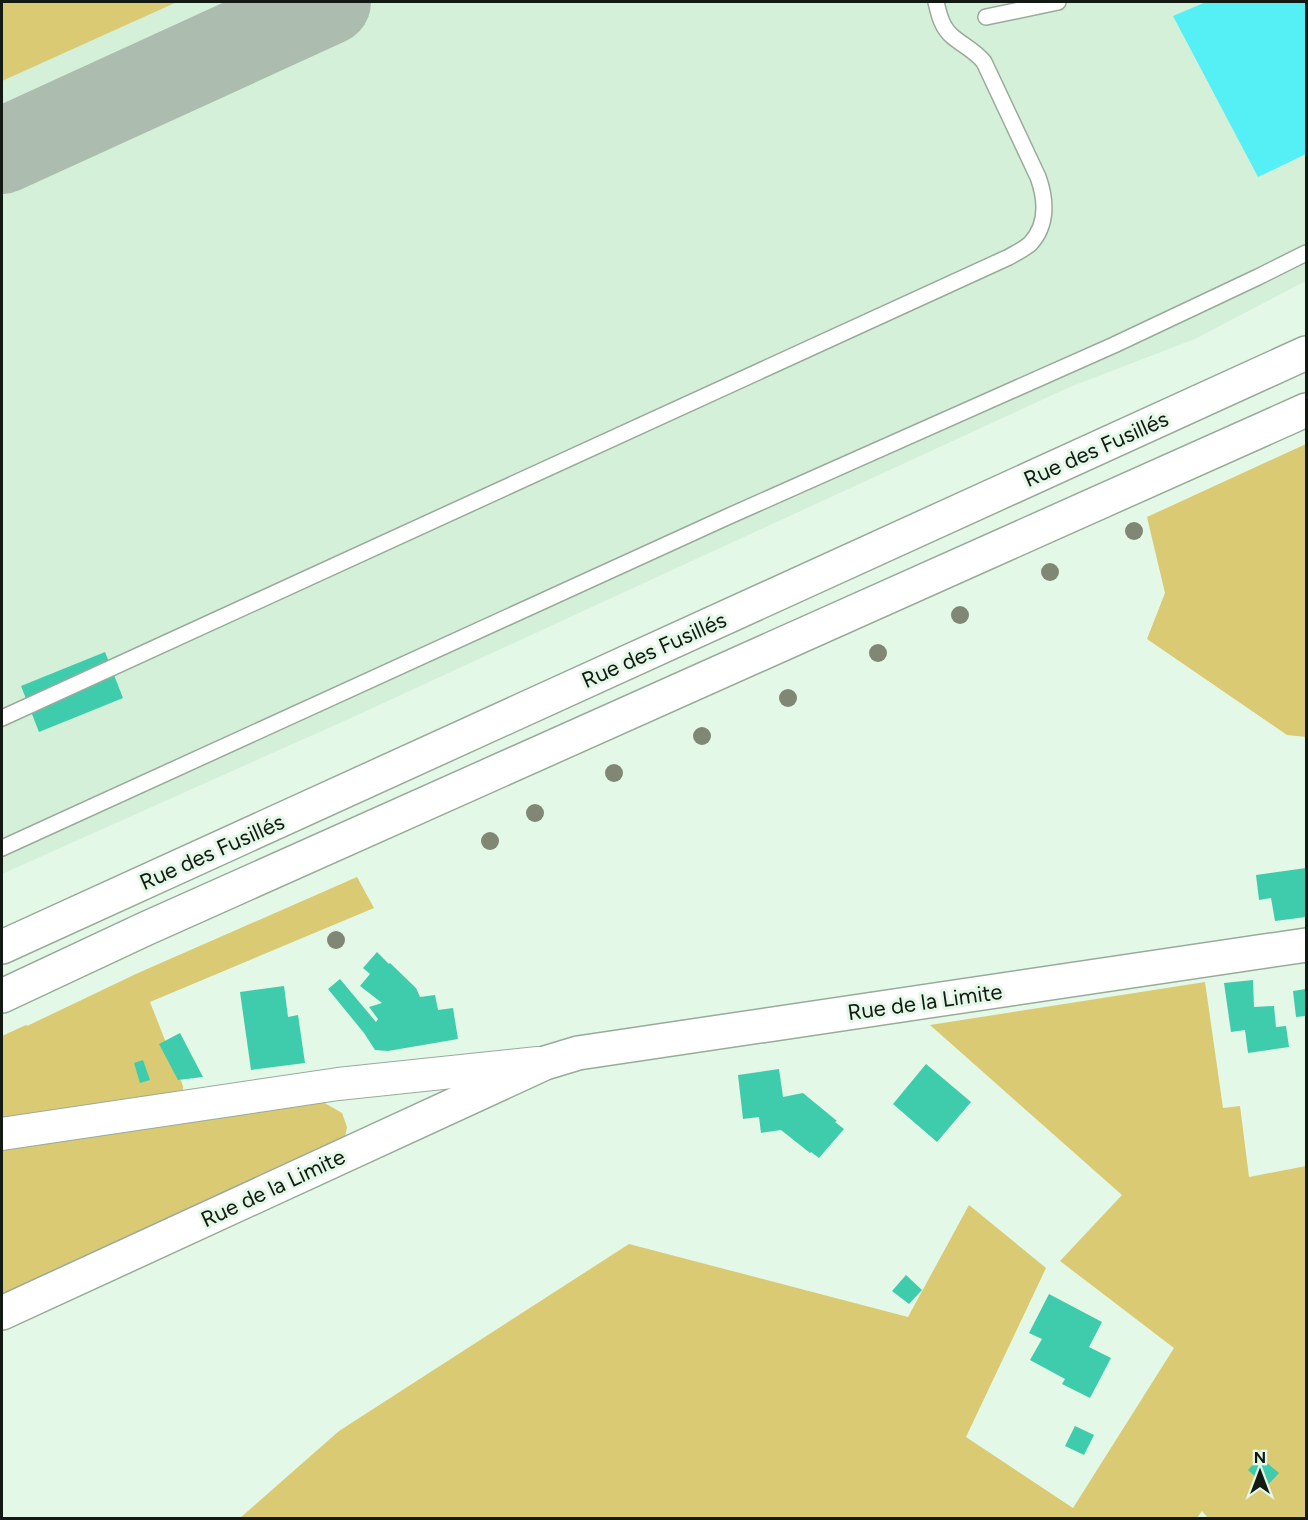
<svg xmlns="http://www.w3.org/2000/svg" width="1308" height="1520" font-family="Figtree,sans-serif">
<rect width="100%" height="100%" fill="#e4f8e7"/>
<path fill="#d5f0d9" d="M 2,2 L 1306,2 L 1306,281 L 1195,339 L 1070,387 L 351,718 L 2,874 Z"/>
<path fill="#daca73" d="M 2,2 L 177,2 L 2,81 Z
M 1306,444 L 1306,737 L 1287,735 L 1147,639 L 1165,593 L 1147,517 Z
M 357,877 L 374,908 L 150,1002 L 183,1086 L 182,1107 L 2,1136 L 2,1036 L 26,1025 L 27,1026 L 138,973 Z
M 1205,982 L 1223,1108 L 1240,1106 L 1249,1177 L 1306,1166 L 1306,1518 L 1208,1518 L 1202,1511 L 1197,1518 L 240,1518 L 339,1431 L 629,1244 L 908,1317 L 969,1205 L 1046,1268 L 966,1437 L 1073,1508 L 1174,1348 L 1060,1261 L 1122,1195 L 930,1025 Z
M 323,1102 L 342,1113 L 347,1127 L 343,1147 L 2,1301 L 2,1150 Z"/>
<path fill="#54f0f6" d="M 1206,2 L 1306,2 L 1306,154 L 1258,177 L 1173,16 Z"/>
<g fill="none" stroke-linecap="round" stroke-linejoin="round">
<path stroke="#acbcae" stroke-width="86" d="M 2,151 L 328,2"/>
</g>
<path fill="#3fccac" d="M 105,652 L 123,698 L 39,732 L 21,686 Z
M 1306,868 L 1306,917 L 1275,921 L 1271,898 L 1259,900 L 1256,875 Z
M 377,952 L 389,964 L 390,963 L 416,988 L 420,997 L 435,995 L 438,1010 L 453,1008 L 458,1039 L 388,1051 L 375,1050 L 364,1033 L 328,989 L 340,979 L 376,1022 L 378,1019 L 369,1007 L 382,1003 L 360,986 L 370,974 L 363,968 Z
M 1253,980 L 1254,1007 L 1274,1006 L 1276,1027 L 1286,1026 L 1289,1047 L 1248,1053 L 1245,1030 L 1231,1032 L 1224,983 Z
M 284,986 L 288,1017 L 298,1015 L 305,1063 L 251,1070 L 240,992 Z
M 1306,989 L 1306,1016 L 1296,1017 L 1293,991 Z
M 180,1033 L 203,1077 L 178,1080 L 159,1044 Z
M 143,1060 L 150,1080 L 140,1083 L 134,1063 Z
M 926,1064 L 971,1102 L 937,1142 L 893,1104 Z
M 779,1069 L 783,1097 L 803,1093 L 837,1121 L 835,1122 L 844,1129 L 819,1158 L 811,1152 L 810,1153 L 781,1130 L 761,1133 L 759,1117 L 743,1119 L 738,1075 Z
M 906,1275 L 922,1290 L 909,1304 L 892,1291 Z
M 1049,1294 L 1102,1322 L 1089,1347 L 1111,1358 L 1090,1398 L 1062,1384 L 1065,1379 L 1030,1360 L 1042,1339 L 1029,1333 Z
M 1075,1426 L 1094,1435 L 1084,1455 L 1065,1446 Z
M 1260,1457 L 1279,1473 L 1266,1487 L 1248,1470 Z"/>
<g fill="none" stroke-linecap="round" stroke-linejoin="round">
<g stroke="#98ab9a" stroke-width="18">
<path id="lane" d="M 986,17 L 1058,2
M 2,718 L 1009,257 C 1016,253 1024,249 1030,244 C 1048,225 1046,199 1038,177 L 984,62 C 975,51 964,46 953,37 C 942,28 939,15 936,2
M 2,848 L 727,517 L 1114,345 L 1258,277 L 1306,253"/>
</g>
<g stroke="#98ab9a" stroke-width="34">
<path id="street" d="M 2,1134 L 338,1084 L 538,1063"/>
</g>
<g stroke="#98ab9a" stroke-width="36">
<path id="secondary" d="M 2,1313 L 545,1063 L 578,1053 L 1306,945"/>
</g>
<g stroke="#98ab9a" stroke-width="36">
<path id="highway" d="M 2,947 L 1306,353
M 2,996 L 145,929 L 1306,410"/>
</g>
<use href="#lane" stroke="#fff" stroke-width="15"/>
<use href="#street" stroke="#fff" stroke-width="32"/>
<use href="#secondary" stroke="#fff" stroke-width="33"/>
<use href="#highway" stroke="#fff" stroke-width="33"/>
</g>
<g fill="#808775">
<circle cx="1134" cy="531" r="9"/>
<circle cx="1050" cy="572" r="9"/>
<circle cx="960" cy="615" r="9"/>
<circle cx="878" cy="653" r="9"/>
<circle cx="788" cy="698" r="9"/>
<circle cx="702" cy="736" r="9"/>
<circle cx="614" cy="773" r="9"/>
<circle cx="535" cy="813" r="9"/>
<circle cx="490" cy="841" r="9"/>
<circle cx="336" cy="940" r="9"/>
</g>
<g text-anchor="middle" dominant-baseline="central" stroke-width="6" stroke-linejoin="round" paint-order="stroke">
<g font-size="22" fill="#131a14" stroke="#e4f8e7">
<text transform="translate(1096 449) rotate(-24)">Rue des Fusillés</text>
<text transform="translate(654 650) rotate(-24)">Rue des Fusillés</text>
<text transform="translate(212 852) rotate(-24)">Rue des Fusillés</text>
<text transform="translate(925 1002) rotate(-8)">Rue de la Limite</text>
<text transform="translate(273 1188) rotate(-25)">Rue de la Limite</text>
</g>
</g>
<rect width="1308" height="1520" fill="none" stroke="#131a14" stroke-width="6"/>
<g transform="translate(1260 1472)" stroke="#e4f8e7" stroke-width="4.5" paint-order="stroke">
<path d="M0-4.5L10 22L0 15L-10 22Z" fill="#131a14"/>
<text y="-9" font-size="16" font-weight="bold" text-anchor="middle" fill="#131a14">N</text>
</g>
</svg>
